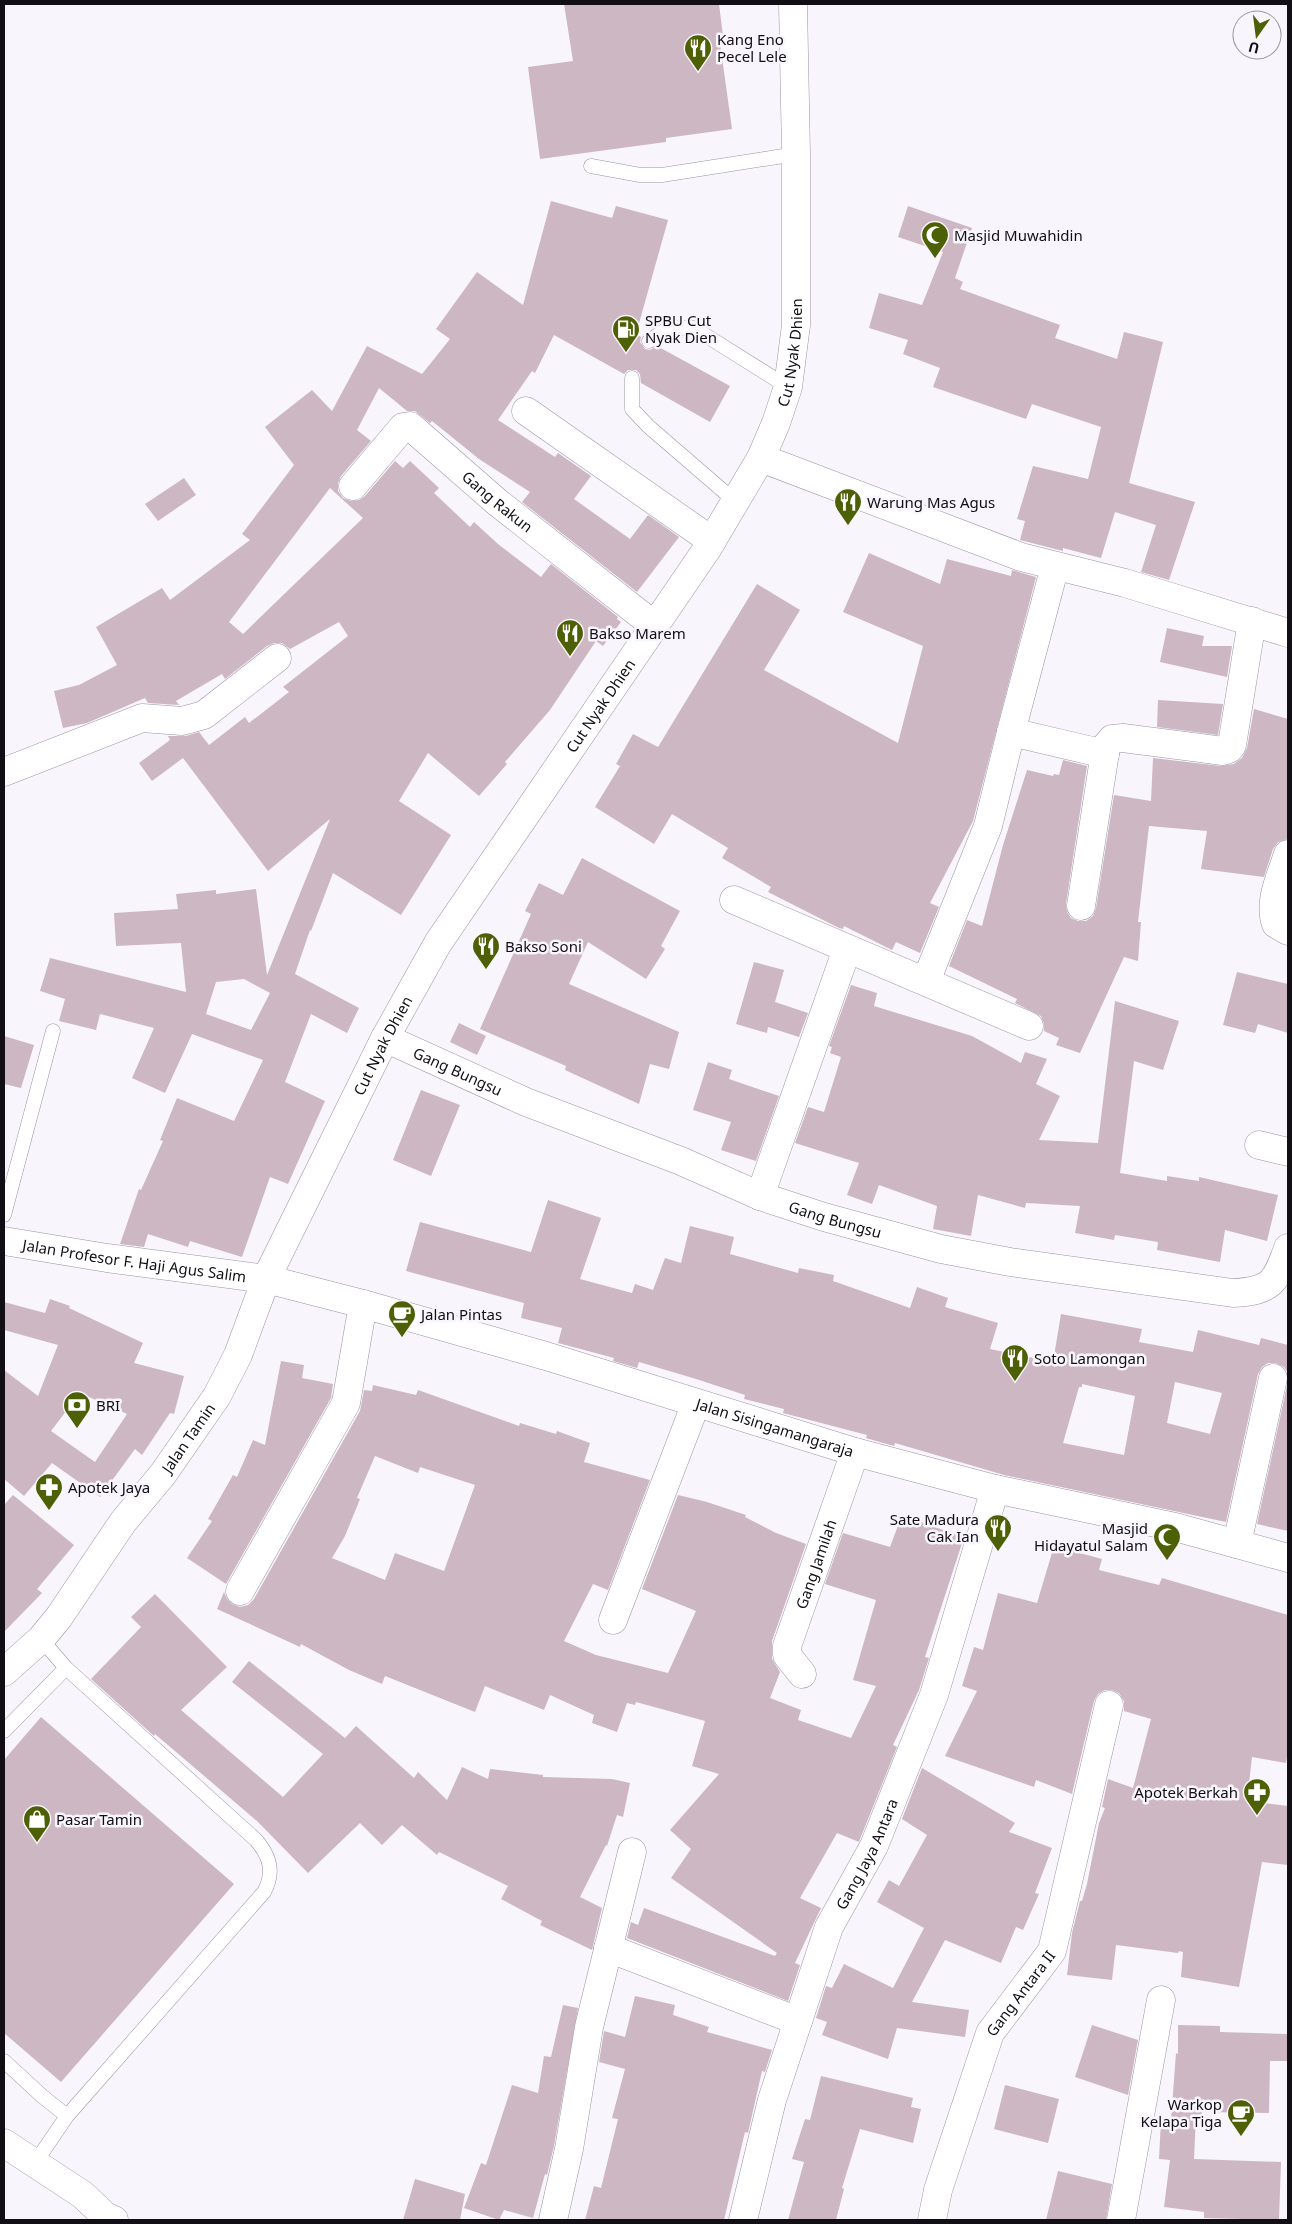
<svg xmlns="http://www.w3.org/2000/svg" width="1292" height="2224" font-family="'Noto Sans',sans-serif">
<rect width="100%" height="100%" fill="#f9f5fd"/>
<path fill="#cdb7c3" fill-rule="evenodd" d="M 564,4 L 719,4 L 723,36 L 719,36 L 732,129 L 666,138 L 666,142 L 540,159 L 528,67 L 573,61 Z
M 551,201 L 612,218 L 616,206 L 668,220 L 636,334 L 641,337 L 640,342 L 645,349 L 650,350 L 657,346 L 730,386 L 710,422 L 641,383 L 640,374 L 636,370 L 628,370 L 624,374 L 554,335 L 535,373 L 532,371 L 498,420 L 555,457 L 558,453 L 591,476 L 574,499 L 630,539 L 648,515 L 679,537 L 637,592 L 522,502 L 530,492 L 479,459 L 432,421 L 430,423 L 415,411 L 407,411 L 379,388 L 357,430 L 371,441 L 341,476 L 338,483 L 338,491 L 343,498 L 351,501 L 359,500 L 365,496 L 395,461 L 403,468 L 410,461 L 439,488 L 434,493 L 470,527 L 474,522 L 498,544 L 541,577 L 551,564 L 618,617 L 617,619 L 621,622 L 603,646 L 596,641 L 550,710 L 505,762 L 507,764 L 479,796 L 428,753 L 399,801 L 451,835 L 401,915 L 333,873 L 311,931 L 310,930 L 295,974 L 359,1008 L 347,1033 L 311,1014 L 285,1082 L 325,1101 L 288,1184 L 270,1177 L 242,1257 L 190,1241 L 188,1247 L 148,1234 L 144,1247 L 120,1244 L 139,1189 L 141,1190 L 163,1141 L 160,1140 L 177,1098 L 234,1121 L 263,1060 L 192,1034 L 165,1093 L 132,1078 L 154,1028 L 100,1014 L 96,1030 L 59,1021 L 65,999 L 40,991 L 50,958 L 186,992 L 181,943 L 116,946 L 114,913 L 178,909 L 176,894 L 216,890 L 216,894 L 256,889 L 267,975 L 330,819 L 268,871 L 183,758 L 152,781 L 139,763 L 170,740 L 168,736 L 186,736 L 199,732 L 209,745 L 245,717 L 249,723 L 289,692 L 283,687 L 348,636 L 339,622 L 290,649 L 282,643 L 274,643 L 267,646 L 225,679 L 222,674 L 176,701 L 179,705 L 148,703 L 145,698 L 87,723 L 63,728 L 54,691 L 79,685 L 117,665 L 96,627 L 162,588 L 170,600 L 250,540 L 242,534 L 294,465 L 265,427 L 312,390 L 332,411 L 367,346 L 422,374 L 450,339 L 436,329 L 477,272 L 523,305 ZM 330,488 L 363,518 L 243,634 L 229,622 ZM 244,979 L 270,993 L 251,1030 L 206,1014 L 216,982 Z
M 908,206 L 972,228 L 955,278 L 963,282 L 960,289 L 1060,325 L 1055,338 L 1117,359 L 1124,332 L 1163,342 L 1129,483 L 1195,502 L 1169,580 L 1141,572 L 1156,525 L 1115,512 L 1101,558 L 1063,548 L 1063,551 L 1020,540 L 1025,521 L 1017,519 L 1033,466 L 1088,479 L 1101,427 L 1032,404 L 1026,419 L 933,387 L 940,368 L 903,354 L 908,340 L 869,328 L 879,293 L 922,305 L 943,252 L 898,237 Z
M 184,478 L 196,495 L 158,521 L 145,504 Z
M 869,553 L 940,584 L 947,559 L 1011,576 L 1012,570 L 1036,577 L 973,821 L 930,903 L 939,907 L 920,953 L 896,942 L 892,950 L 844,926 L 843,929 L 839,928 L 768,892 L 771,887 L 722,858 L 728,848 L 672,814 L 654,844 L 595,807 L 620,766 L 616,764 L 633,734 L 658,747 L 757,584 L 800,610 L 764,670 L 898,743 L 923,646 L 843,612 Z
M 1167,628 L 1204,636 L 1202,646 L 1232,646 L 1227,677 L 1160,662 Z
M 1158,700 L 1223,704 L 1218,735 L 1157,727 Z
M 1254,709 L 1288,719 L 1288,839 L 1278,842 L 1273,849 L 1264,877 L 1201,869 L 1207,831 L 1149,826 L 1138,922 L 1141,922 L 1138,961 L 1124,957 L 1080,1053 L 1056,1045 L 1059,1038 L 1044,1031 L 1044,1024 L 1041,1016 L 1015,1003 L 1017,999 L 949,966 L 967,920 L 982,926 L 1003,845 L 1027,770 L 1053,776 L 1054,774 L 1059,775 L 1063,760 L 1087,766 L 1066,904 L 1067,912 L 1071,918 L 1078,921 L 1086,921 L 1093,916 L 1096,908 L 1114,795 L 1151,801 L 1153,758 L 1221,766 L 1234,764 L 1242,758 L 1247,748 Z
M 582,858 L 680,911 L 661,946 L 665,949 L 646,979 L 588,942 L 569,984 L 679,1032 L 669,1069 L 650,1064 L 639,1104 L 565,1070 L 566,1066 L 480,1029 L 531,914 L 525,911 L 539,883 L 563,895 Z
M 754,962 L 784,970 L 775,1002 L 808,1013 L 799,1037 L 768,1027 L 767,1033 L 736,1024 Z
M 1237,972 L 1288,984 L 1288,1033 L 1258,1024 L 1255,1033 L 1223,1025 Z
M 851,985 L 877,993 L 874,1006 L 972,1036 L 1021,1063 L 1025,1052 L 1047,1059 L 1036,1084 L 1060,1096 L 1039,1140 L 1098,1143 L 1115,1001 L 1179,1021 L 1163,1070 L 1134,1061 L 1120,1173 L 1167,1181 L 1167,1176 L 1199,1181 L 1199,1177 L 1278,1195 L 1267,1241 L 1225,1230 L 1220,1262 L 1157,1250 L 1158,1242 L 1115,1235 L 1114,1240 L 1075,1233 L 1080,1206 L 1026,1203 L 1025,1208 L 978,1195 L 971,1236 L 933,1229 L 937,1206 L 879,1185 L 872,1204 L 847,1195 L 859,1163 L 795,1143 L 808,1107 L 824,1112 L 841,1057 L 830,1053 L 832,1047 L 829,1046 Z
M 459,1023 L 486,1036 L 477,1055 L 450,1042 Z
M 4,1036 L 34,1045 L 21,1088 L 4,1084 Z
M 708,1062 L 732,1070 L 729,1079 L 779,1096 L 756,1161 L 721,1150 L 731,1122 L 693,1110 Z
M 421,1090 L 460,1105 L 431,1176 L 393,1160 Z
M 548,1200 L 601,1218 L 580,1279 L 632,1293 L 635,1284 L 653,1290 L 665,1258 L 681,1263 L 690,1226 L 734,1237 L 730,1254 L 798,1273 L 799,1268 L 834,1275 L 833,1281 L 910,1308 L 917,1287 L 948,1298 L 945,1307 L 998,1323 L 990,1349 L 1053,1362 L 1061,1314 L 1142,1329 L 1139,1342 L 1193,1352 L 1198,1330 L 1259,1345 L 1261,1338 L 1288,1345 L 1288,1380 L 1288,1373 L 1284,1367 L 1276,1363 L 1268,1363 L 1262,1367 L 1258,1374 L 1226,1522 L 1004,1475 L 895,1443 L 894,1446 L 876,1441 L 866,1438 L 867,1435 L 783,1413 L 784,1409 L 744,1399 L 745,1395 L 696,1379 L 639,1362 L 637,1368 L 613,1361 L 614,1358 L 558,1343 L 562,1328 L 521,1318 L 524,1303 L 406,1271 L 420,1222 L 531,1252 ZM 1175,1382 L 1222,1393 L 1210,1434 L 1167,1423 ZM 1082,1384 L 1135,1396 L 1124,1455 L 1063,1443 L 1079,1387 L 1082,1387 Z
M 50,1299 L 70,1306 L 69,1308 L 143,1343 L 134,1363 L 184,1376 L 174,1414 L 170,1413 L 142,1455 L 135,1449 L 100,1497 L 52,1463 L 24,1496 L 4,1479 L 4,1370 L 38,1396 L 58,1345 L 4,1330 L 4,1302 L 45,1313 ZM 80,1393 L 127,1414 L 95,1462 L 51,1431 Z
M 281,1361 L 304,1365 L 302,1378 L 333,1384 L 331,1398 L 226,1584 L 187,1558 L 212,1521 L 208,1519 L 233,1475 L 237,1477 L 253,1440 L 265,1445 Z
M 1288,1381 L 1288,1531 L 1257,1524 Z
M 373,1385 L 416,1395 L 418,1390 L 519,1426 L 520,1423 L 556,1434 L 557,1431 L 590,1443 L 584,1462 L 650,1480 L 608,1590 L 593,1584 L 564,1641 L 596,1655 L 668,1673 L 696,1611 L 642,1589 L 678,1495 L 707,1502 L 746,1515 L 745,1517 L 776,1533 L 806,1544 L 772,1641 L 772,1659 L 780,1672 L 770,1698 L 801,1710 L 798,1720 L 851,1738 L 876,1686 L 853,1680 L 876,1600 L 825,1584 L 843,1533 L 890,1547 L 902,1515 L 946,1531 L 965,1534 L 925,1657 L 929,1658 L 919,1690 L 893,1745 L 897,1747 L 860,1839 L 859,1842 L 837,1833 L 800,1898 L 821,1908 L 795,1963 L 800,1965 L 788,2001 L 627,1938 L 631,1922 L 638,1925 L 644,1908 L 775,1956 L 777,1953 L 671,1878 L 691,1849 L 670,1830 L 719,1774 L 692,1766 L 705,1721 L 636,1702 L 635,1705 L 627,1703 L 617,1732 L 592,1723 L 594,1715 L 550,1695 L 544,1710 L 485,1686 L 475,1712 L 385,1676 L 382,1684 L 349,1670 L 301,1644 L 300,1647 L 217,1609 L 224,1592 L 227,1599 L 232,1604 L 240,1607 L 248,1605 L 254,1599 L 360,1411 L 364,1390 L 372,1391 ZM 375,1456 L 418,1473 L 420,1467 L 475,1485 L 444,1571 L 395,1553 L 385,1580 L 332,1558 L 345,1536 L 360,1499 L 357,1498 Z
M 13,1495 L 74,1545 L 37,1589 L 42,1593 L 4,1632 L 4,1505 Z
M 1054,1546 L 1102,1559 L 1099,1570 L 1159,1585 L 1162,1578 L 1288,1615 L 1288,1750 L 1286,1763 L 1252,1757 L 1247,1801 L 1288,1806 L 1288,1865 L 1262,1862 L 1239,1987 L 1181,1977 L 1183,1952 L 1179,1951 L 1178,1953 L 1116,1945 L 1112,1980 L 1067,1975 L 1072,1933 L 1080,1901 L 1082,1901 L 1087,1884 L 1099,1823 L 1105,1808 L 1102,1807 L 1108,1779 L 1133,1788 L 1151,1719 L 1124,1711 L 1124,1701 L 1119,1693 L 1112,1690 L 1105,1690 L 1098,1694 L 1094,1701 L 1072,1794 L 1036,1780 L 1034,1787 L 945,1756 L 977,1691 L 962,1686 L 974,1647 L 983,1650 L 998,1593 L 1037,1603 Z
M 155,1594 L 227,1667 L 181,1710 L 283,1797 L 323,1754 L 232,1682 L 249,1661 L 345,1738 L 356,1726 L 414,1778 L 418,1772 L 447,1800 L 462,1767 L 488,1779 L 490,1769 L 543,1775 L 543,1777 L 612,1779 L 630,1783 L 623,1817 L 617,1815 L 607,1846 L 606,1845 L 580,1897 L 602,1908 L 592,1950 L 540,1925 L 542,1921 L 501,1899 L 508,1886 L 439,1852 L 437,1855 L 402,1825 L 382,1845 L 360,1823 L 308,1873 L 257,1821 L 155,1734 L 154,1736 L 91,1679 L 141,1627 L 131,1617 Z
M 41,1717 L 234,1884 L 61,2082 L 4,2033 L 4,1760 Z
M 922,1768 L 1015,1823 L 1009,1832 L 1052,1848 L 1035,1893 L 1039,1894 L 1023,1930 L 1016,1927 L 1001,1963 L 945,1940 L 912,2002 L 969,2010 L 965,2037 L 897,2028 L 888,2059 L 822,2035 L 827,2022 L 816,2018 L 826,1986 L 832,1988 L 844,1964 L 893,1988 L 924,1928 L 877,1902 L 889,1880 L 899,1886 L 927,1835 L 902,1819 Z
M 635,1996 L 675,2005 L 673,2015 L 709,2027 L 707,2032 L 772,2050 L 765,2072 L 762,2071 L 748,2133 L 745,2132 L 724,2220 L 585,2220 L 594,2186 L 601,2188 L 618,2119 L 612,2118 L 625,2069 L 599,2062 L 604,2031 L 625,2037 Z
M 563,2005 L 578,2008 L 554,2146 L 547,2175 L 545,2174 L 533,2218 L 504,2210 L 499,2220 L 464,2208 L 481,2163 L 486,2165 L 512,2085 L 538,2093 L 544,2056 L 551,2057 Z
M 1092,2025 L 1138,2040 L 1128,2095 L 1075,2077 Z
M 1178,2025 L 1220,2026 L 1220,2032 L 1288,2034 L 1288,2061 L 1270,2061 L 1269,2113 L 1202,2112 L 1202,2116 L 1196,2116 L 1194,2159 L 1281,2162 L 1279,2220 L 1204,2218 L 1204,2212 L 1164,2207 L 1170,2160 L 1159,2159 L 1161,2120 L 1171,2120 L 1176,2053 L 1178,2054 Z
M 821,2076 L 913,2098 L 911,2107 L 921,2109 L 913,2143 L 860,2129 L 842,2188 L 844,2189 L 836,2220 L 788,2220 L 804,2162 L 792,2159 L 805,2119 L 810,2120 Z
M 1005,2085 L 1059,2099 L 1048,2143 L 994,2129 Z
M 1058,2171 L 1112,2184 L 1106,2220 L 1046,2220 Z
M 415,2179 L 465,2194 L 460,2220 L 403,2220 Z"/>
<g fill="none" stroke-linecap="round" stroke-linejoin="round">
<g stroke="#9c92a5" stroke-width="15">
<path id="lane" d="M 591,166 L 640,175 L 662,175 L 796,154
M 649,341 L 668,328 L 694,328 L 788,387
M 632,378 L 632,409 L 648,426 L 736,502
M 4,1215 L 53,1031
M 4,1731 L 66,1668
M 4,2061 L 42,2096 L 67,2116 L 264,1892 C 275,1872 270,1856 256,1840 L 66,1668 L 41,1639
M 35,2163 L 67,2116"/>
</g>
<g stroke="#9c92a5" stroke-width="29">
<g id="street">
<path d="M 526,411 L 712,541"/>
<path d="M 761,458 L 1021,557 L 1125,583 L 1288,633"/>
<path id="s1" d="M 353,486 L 403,427 L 410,426 L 497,502 L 655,626"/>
<path d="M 1011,732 L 1105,754"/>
<path d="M 4,772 L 142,718 L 182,721 L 204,715 L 277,658"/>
<path d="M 1288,854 C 1281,876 1268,901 1276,924 L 1288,931"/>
<path d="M 734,900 L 1029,1026"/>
<path d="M 1081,906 L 1106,746 L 1112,739 L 1123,738 L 1223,751 L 1229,749 L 1232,745 L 1252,621"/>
<path d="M 926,981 L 988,826 L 1011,732 L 1055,566"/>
<path id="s2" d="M 385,1038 L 526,1102 L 681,1161 L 760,1196 L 824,1217 L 941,1249 L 1010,1262 L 1233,1293 C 1272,1291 1276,1282 1288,1248"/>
<path d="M 1259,1145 L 1288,1152"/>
<path d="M 760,1196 L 847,949"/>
<path d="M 1237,1544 L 1273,1378"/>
<path d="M 240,1591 L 346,1403 L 363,1304"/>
<path d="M 613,1620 L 696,1403"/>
<path id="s3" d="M 802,1674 L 787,1655 L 787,1646 L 855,1452"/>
<path d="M 608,1948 L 798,2021"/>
<path d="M 553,2220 L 569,2149 L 589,2027 L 632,1852"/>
<path id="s4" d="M 743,2220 L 772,2100 L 829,1927 L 874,1846 L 934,1695 L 995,1489"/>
<path id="s5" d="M 932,2220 L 938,2190 L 990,2033 L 1052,1951 L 1109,1705"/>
<path d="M 1121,2220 L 1161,2000"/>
</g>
</g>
<g stroke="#9c92a5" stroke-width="29">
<g id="secondary">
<path id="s6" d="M 4,1241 L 107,1258 L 266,1279 L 363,1304 L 546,1356 L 855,1452 L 995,1489 L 1175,1527 L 1288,1558"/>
<path id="s7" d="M 4,1672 L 41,1639 L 59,1617 L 123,1522 L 163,1474 L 217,1396 L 238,1355 L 266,1279 L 385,1038 L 438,943 L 707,549 L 761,458 L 776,423 L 788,387 L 796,325 L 796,154 L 793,4"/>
<path d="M 4,2143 L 83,2195 L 105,2216 L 114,2220"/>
</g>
</g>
<use href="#lane" stroke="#fff" stroke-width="14"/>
<use href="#street" stroke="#fff" stroke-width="28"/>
<use href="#secondary" stroke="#fff" stroke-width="28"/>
</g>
<defs>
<g id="restaurant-pin" transform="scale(1.4375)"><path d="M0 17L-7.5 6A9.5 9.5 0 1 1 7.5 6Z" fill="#4e6005" stroke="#f9f5fd"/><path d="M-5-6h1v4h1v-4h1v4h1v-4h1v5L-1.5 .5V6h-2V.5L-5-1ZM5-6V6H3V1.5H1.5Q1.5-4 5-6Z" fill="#fff"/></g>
<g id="mosque-pin" transform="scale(1.4375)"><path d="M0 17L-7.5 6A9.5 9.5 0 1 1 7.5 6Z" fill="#4e6005" stroke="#f9f5fd"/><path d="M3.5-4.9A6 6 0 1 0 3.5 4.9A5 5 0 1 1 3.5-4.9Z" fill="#fff"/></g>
<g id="fuel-pin" transform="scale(1.4375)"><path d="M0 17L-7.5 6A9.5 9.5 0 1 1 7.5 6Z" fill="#4e6005" stroke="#f9f5fd"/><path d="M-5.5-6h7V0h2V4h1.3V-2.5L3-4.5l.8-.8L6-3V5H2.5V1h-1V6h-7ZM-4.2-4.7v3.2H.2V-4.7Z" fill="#fff"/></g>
<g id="cafe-pin" transform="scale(1.4375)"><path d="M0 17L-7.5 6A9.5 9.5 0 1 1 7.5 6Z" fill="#4e6005" stroke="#f9f5fd"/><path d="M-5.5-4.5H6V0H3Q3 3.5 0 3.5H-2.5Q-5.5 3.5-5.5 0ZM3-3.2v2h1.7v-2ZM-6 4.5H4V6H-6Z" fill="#fff"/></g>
<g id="bank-pin" transform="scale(1.4375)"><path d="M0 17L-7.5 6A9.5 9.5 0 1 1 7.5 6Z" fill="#4e6005" stroke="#f9f5fd"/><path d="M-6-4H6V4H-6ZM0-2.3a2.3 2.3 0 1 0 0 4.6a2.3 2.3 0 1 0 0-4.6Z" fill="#fff"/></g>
<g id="pharmacy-pin" transform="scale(1.4375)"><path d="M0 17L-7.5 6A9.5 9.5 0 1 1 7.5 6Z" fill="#4e6005" stroke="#f9f5fd"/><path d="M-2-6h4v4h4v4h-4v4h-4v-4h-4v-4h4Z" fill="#fff"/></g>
<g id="shop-pin" transform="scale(1.4375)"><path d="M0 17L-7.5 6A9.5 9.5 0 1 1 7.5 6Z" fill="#4e6005" stroke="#f9f5fd"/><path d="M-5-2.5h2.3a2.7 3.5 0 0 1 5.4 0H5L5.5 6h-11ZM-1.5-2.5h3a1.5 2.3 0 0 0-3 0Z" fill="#fff"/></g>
</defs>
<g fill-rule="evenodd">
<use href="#restaurant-pin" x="698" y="48"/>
<use href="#mosque-pin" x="935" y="235"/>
<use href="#fuel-pin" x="626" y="329"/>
<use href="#restaurant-pin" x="848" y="502"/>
<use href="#restaurant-pin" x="570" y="633"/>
<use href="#restaurant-pin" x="486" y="946"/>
<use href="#cafe-pin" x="402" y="1314"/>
<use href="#restaurant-pin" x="1015" y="1358"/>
<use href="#bank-pin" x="77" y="1405"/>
<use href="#pharmacy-pin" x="49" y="1487"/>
<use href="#restaurant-pin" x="998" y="1528"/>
<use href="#mosque-pin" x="1167" y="1537"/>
<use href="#pharmacy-pin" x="1257" y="1792"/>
<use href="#shop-pin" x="37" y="1819"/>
<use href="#cafe-pin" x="1241" y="2113"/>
</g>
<g text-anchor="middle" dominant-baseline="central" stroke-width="5" stroke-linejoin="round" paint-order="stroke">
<g font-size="15" fill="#120e15" stroke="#f9f5fd" text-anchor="start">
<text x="717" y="39">Kang Eno<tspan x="717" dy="17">Pecel Lele</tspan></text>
<text x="954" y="235">Masjid Muwahidin</text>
<text x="645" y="320">SPBU Cut<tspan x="645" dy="17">Nyak Dien</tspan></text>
<text x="867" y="502">Warung Mas Agus</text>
<text x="589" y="633">Bakso Marem</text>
<text x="505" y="946">Bakso Soni</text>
<text x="421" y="1314">Jalan Pintas</text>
<text x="1034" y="1358">Soto Lamongan</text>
<text x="96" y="1405">BRI</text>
<text x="68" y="1487">Apotek Jaya</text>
<text x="979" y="1519" text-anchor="end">Sate Madura<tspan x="979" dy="17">Cak Ian</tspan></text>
<text x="1148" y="1528" text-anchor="end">Masjid<tspan x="1148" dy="17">Hidayatul Salam</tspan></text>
<text x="1238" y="1792" text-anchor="end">Apotek Berkah</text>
<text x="56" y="1819">Pasar Tamin</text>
<text x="1222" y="2104" text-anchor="end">Warkop<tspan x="1222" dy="17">Kelapa Tiga</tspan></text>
</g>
<g font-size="15" fill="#120e15" stroke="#f9f5fd">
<text stroke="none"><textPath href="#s7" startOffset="1548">Cut Nyak Dhien</textPath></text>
<text stroke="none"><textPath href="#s1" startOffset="200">Gang Rakun</textPath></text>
<text stroke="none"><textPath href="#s7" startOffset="1142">Cut Nyak Dhien</textPath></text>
<text stroke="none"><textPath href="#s7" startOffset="738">Cut Nyak Dhien</textPath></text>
<text stroke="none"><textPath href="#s2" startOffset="80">Gang Bungsu</textPath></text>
<text stroke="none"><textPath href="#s2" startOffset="486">Gang Bungsu</textPath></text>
<text stroke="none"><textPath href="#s6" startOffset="132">Jalan Profesor F. Haji Agus Salim</textPath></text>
<text stroke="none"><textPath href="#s6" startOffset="795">Jalan Sisingamangaraja</textPath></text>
<text stroke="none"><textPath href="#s7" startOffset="299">Jalan Tamin</textPath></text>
<text stroke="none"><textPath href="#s3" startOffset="120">Gang Jamilah</textPath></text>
<text stroke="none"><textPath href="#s4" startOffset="388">Gang Jaya Antara</textPath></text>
<text stroke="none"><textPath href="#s5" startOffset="246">Gang Antara II</textPath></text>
</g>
</g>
<rect width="1292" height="2224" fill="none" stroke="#120e15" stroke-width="10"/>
<g transform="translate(1257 35) rotate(194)"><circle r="24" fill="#f9f5fd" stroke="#9d99a0"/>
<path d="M0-4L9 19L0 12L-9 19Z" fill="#4e6005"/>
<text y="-8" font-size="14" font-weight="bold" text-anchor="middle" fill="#120e15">U</text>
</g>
</svg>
